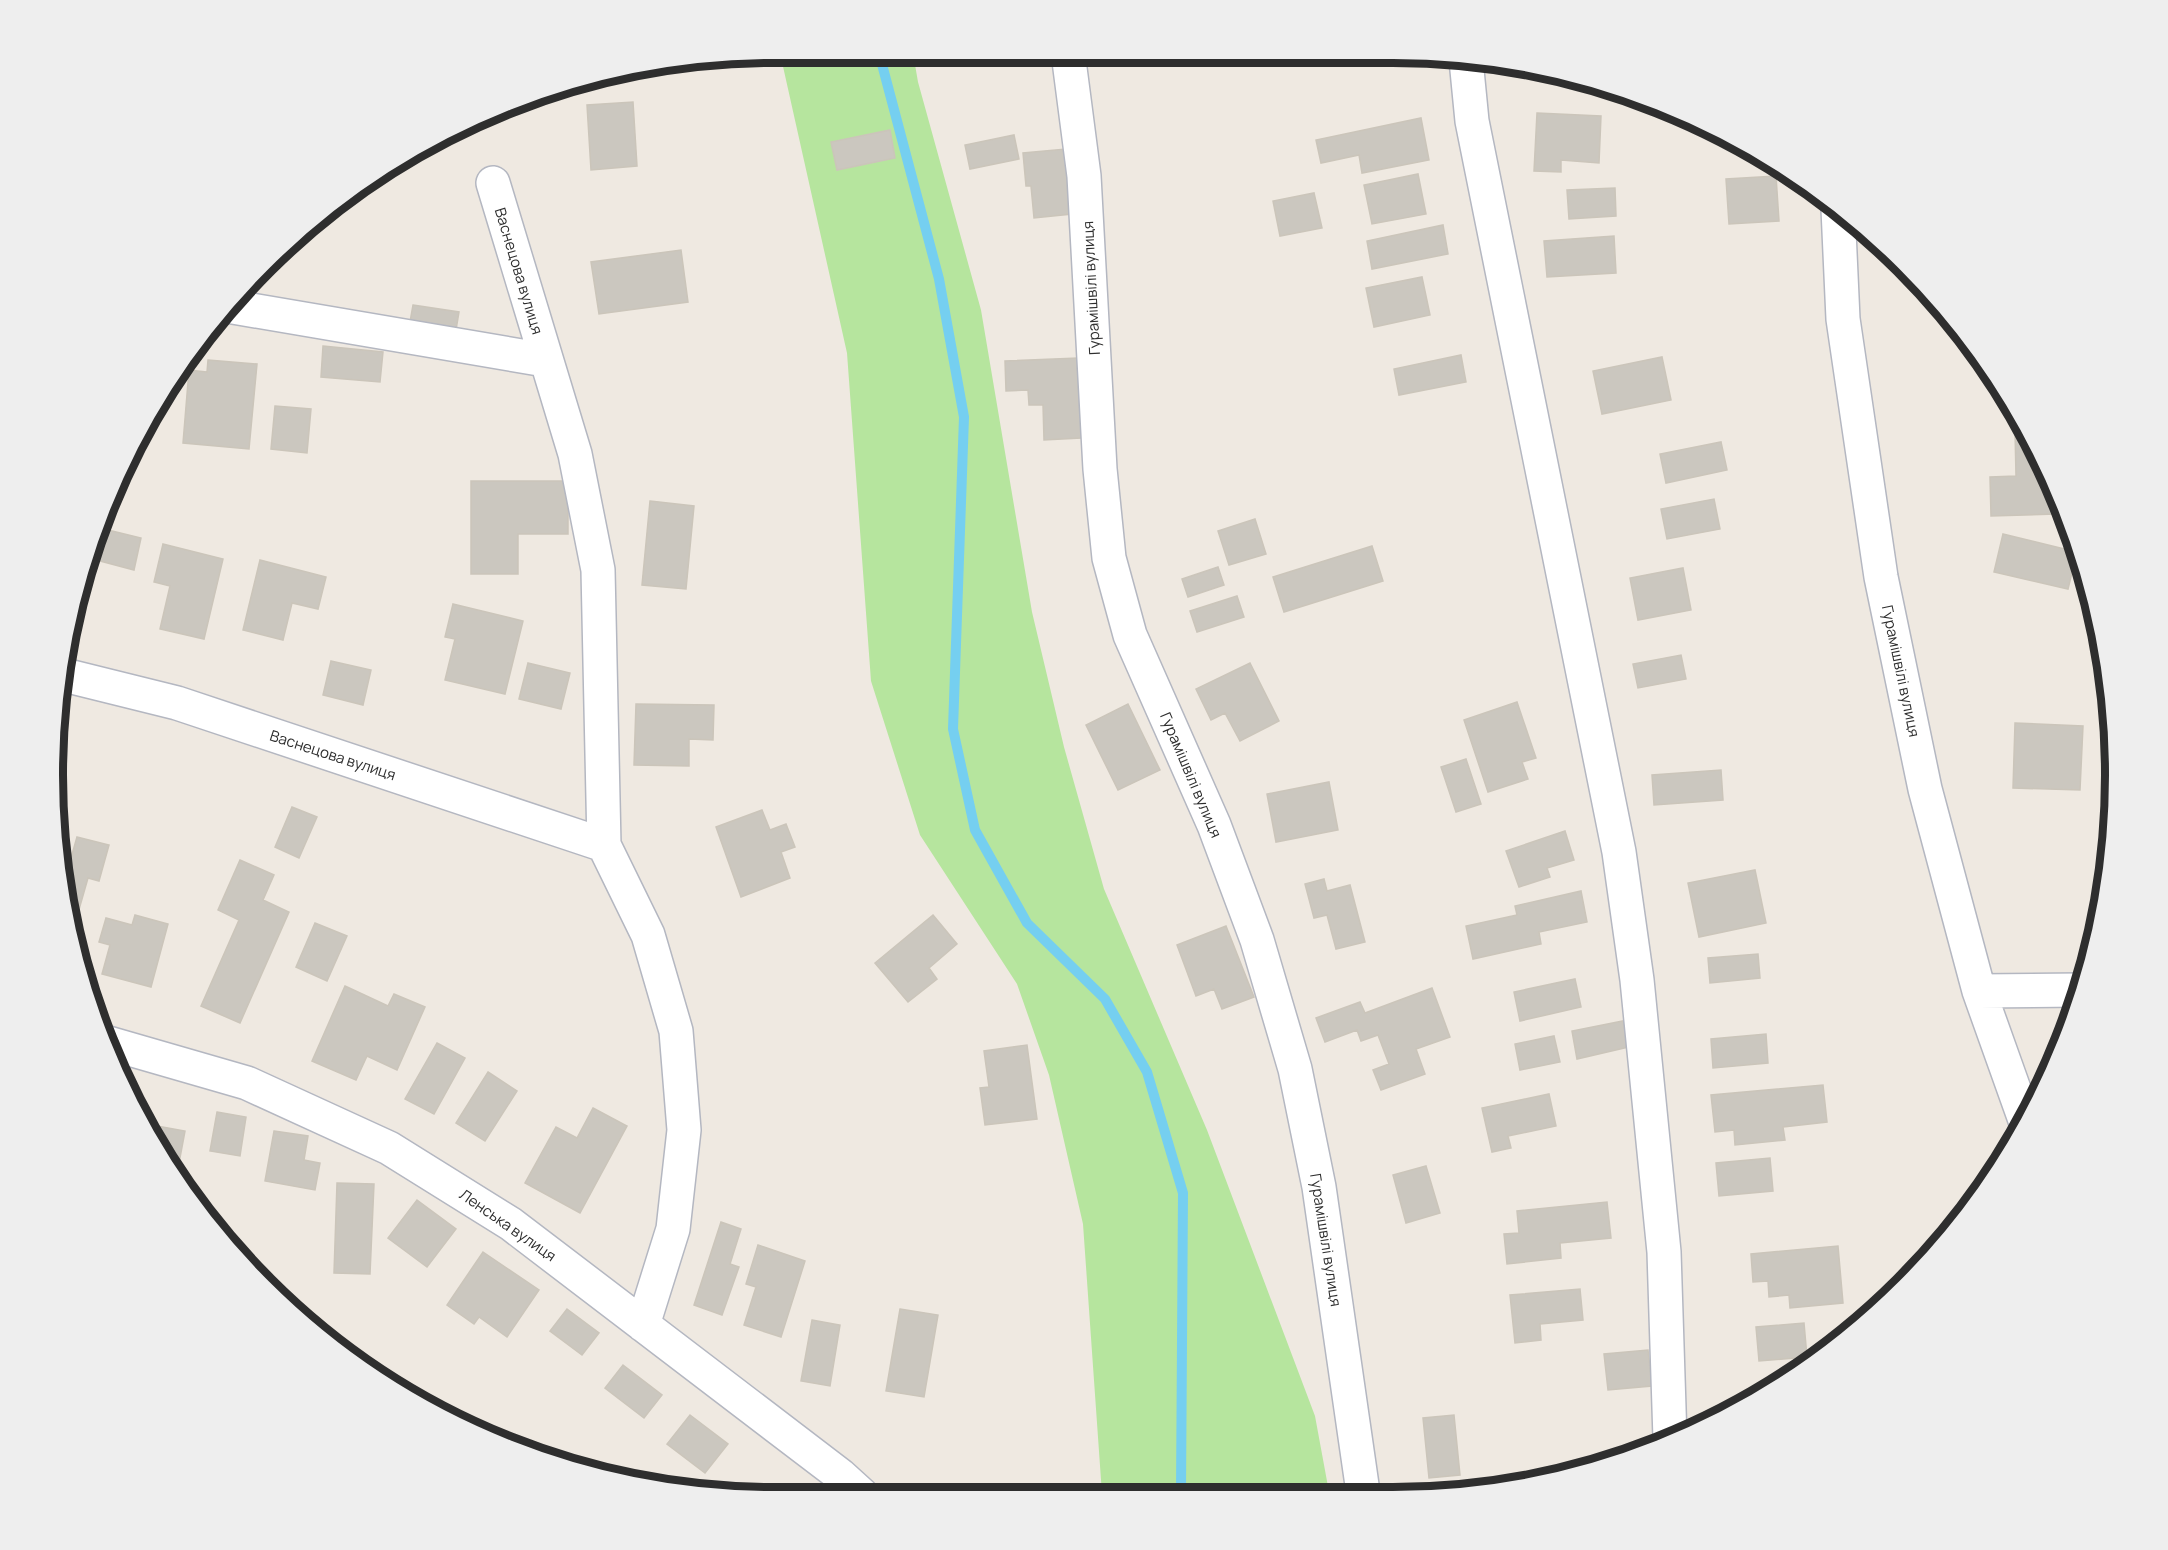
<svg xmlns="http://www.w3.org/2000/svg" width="2168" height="1550" font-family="Manrope,sans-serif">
<rect width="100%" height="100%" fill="#efe9e1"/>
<path fill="#b6e59e" d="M 780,53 L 913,53 L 918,82 L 981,310 L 1032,612 L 1064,747 L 1104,889 L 1207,1130 L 1315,1416 L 1329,1492 L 1102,1494 L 1083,1224 L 1049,1075 L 1017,984 L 920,835 L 871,681 L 847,353 Z"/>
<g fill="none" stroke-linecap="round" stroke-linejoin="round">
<path stroke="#75cff0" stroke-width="10" d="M 879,53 L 939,279 L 964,417 L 953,729 L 975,830 L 1027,923 L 1105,999 L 1147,1072 L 1183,1193 L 1181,1491"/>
</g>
<path fill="#cbc7bf" stroke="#cbc5ba" stroke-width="1.5" d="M 633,102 L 637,166 L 591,170 L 587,105 Z
M 1537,113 L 1601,116 L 1599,163 L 1561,160 L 1561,172 L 1534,171 Z
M 1421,118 L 1429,160 L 1362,173 L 1359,155 L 1321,163 L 1316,140 Z
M 890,130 L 895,158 L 837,170 L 831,142 Z
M 1014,135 L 1019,159 L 970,169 L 965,145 Z
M 1066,149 L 1072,214 L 1034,218 L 1031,186 L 1026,186 L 1023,153 Z
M 1418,174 L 1426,214 L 1372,224 L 1364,185 Z
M 1776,176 L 1779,221 L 1729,224 L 1726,179 Z
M 1615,188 L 1616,216 L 1569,219 L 1567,190 Z
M 1314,193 L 1322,228 L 1280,236 L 1273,201 Z
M 1443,225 L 1448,254 L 1372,269 L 1367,241 Z
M 1614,236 L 1616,273 L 1547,277 L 1544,241 Z
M 681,250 L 688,302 L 599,314 L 591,262 Z
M 1422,277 L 1430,315 L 1374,327 L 1366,288 Z
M 413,305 L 459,312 L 456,330 L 410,322 Z
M 323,346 L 383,352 L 380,382 L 321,377 Z
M 1461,355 L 1466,382 L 1399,395 L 1394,369 Z
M 1662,357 L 1671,400 L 1602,414 L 1593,371 Z
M 1078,358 L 1081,438 L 1044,440 L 1043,405 L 1029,405 L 1028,390 L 1006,391 L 1005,361 Z
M 208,360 L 257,364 L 249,449 L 183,443 L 189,370 L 207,372 Z
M 275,406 L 311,409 L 307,453 L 271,449 Z
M 2026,430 L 2055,494 L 2056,514 L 1991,516 L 1990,477 L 2016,476 L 2015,431 Z
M 1721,442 L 1727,470 L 1666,483 L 1660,454 Z
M 471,481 L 568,481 L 568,534 L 518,534 L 518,574 L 471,574 Z
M 1714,499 L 1720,529 L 1667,539 L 1661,509 Z
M 650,501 L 694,506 L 686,589 L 642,585 Z
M 1255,519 L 1266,554 L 1229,565 L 1218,531 Z
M 104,529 L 141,538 L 134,570 L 96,560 Z
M 2003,534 L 2077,552 L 2068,589 L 1994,572 Z
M 163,544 L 223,559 L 204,639 L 160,629 L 170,586 L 154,582 Z
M 1372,546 L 1383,581 L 1284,612 L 1273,577 Z
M 260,560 L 326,577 L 318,609 L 292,603 L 283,640 L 243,630 Z
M 1218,567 L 1224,585 L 1188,597 L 1182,579 Z
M 1683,568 L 1691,610 L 1638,620 L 1630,578 Z
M 1237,596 L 1244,617 L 1197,632 L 1190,611 Z
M 453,604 L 523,621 L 505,694 L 445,680 L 455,639 L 445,637 Z
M 1681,655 L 1686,679 L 1638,688 L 1633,664 Z
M 331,661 L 371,670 L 363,705 L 323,695 Z
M 528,663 L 570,673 L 561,709 L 519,699 Z
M 1250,663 L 1279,721 L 1240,741 L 1225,713 L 1211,720 L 1196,689 Z
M 1517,702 L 1536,758 L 1522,762 L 1528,779 L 1488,792 L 1464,720 Z
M 636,704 L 714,705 L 713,740 L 689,739 L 689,766 L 634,765 Z
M 1128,704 L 1160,770 L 1118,790 L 1086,725 Z
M 2015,723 L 2083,726 L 2080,790 L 2013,788 Z
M 1466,759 L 1481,804 L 1456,812 L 1441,767 Z
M 1721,770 L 1723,800 L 1654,805 L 1652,775 Z
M 1329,782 L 1338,830 L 1276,842 L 1267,794 Z
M 292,807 L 317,817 L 299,858 L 275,847 Z
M 762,810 L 770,830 L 786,824 L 795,847 L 781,852 L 790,878 L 741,897 L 716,827 Z
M 1565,831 L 1574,860 L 1547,868 L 1550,877 L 1519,887 L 1506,851 Z
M 77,837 L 109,845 L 99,881 L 88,878 L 74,927 L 63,886 Z
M 240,860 L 274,875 L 263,900 L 289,912 L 240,1023 L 201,1006 L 239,920 L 218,910 Z
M 1755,870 L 1766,923 L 1699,937 L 1688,883 Z
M 1324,879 L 1327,891 L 1350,885 L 1365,942 L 1336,949 L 1327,915 L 1314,918 L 1305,884 Z
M 1581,891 L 1587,922 L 1539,932 L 1541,944 L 1473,959 L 1466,926 L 1517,915 L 1515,906 Z
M 135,915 L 168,924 L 151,987 L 102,974 L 110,945 L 99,942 L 106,918 L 132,925 Z
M 933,915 L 957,944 L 929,968 L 937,979 L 908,1002 L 875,963 Z
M 315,923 L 347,936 L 327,981 L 296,967 Z
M 1226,926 L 1254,997 L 1222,1009 L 1214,989 L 1196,996 L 1177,945 Z
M 1758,954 L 1760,978 L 1710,983 L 1708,958 Z
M 1575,979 L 1581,1007 L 1520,1021 L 1514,992 Z
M 345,986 L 388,1006 L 394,994 L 425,1007 L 397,1070 L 367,1056 L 356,1080 L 312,1061 Z
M 1432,988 L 1450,1037 L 1416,1049 L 1425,1074 L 1381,1090 L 1373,1070 L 1389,1064 L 1378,1035 L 1361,1041 L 1357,1030 L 1325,1042 L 1316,1018 L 1360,1002 L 1365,1013 Z
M 1623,1021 L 1629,1047 L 1577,1059 L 1572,1031 Z
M 1766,1034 L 1768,1063 L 1713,1068 L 1711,1039 Z
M 1554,1036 L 1560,1062 L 1520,1070 L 1515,1044 Z
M 437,1043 L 465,1058 L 434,1114 L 405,1099 Z
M 1027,1045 L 1037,1119 L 985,1125 L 980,1088 L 989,1087 L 984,1051 Z
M 488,1072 L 517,1091 L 485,1141 L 456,1123 Z
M 1823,1085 L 1827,1122 L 1783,1127 L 1785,1140 L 1735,1145 L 1734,1130 L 1715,1132 L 1711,1095 Z
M 1549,1094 L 1556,1126 L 1508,1136 L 1511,1148 L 1492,1152 L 1482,1108 Z
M 593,1108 L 627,1126 L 580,1213 L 525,1183 L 556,1127 L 577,1138 Z
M 217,1112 L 246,1117 L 240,1156 L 210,1151 Z
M 146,1124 L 185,1131 L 176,1179 L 174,1176 Z
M 274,1131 L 308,1136 L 304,1160 L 320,1163 L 315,1190 L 265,1181 Z
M 1770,1158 L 1773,1191 L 1719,1196 L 1716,1163 Z
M 1426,1166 L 1440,1213 L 1406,1223 L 1393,1175 Z
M 337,1183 L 374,1184 L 370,1274 L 334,1273 Z
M 417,1200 L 456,1229 L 427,1267 L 388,1238 Z
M 1607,1202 L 1611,1238 L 1560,1243 L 1561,1258 L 1507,1264 L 1504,1234 L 1519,1233 L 1517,1211 Z
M 721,1222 L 741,1229 L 730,1264 L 739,1267 L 722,1315 L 694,1305 Z
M 758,1245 L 805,1261 L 781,1337 L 744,1325 L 756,1287 L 746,1284 Z
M 1838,1246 L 1843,1303 L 1790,1308 L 1789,1295 L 1769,1297 L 1768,1281 L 1753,1282 L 1751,1254 Z
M 483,1252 L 539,1290 L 507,1337 L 479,1317 L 474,1324 L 447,1305 Z
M 1580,1289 L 1583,1320 L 1540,1324 L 1541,1340 L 1515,1343 L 1510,1295 Z
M 567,1309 L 599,1333 L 582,1355 L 550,1331 Z
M 900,1309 L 938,1315 L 924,1397 L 886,1391 Z
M 812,1320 L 840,1325 L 830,1386 L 801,1381 Z
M 1804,1323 L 1807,1357 L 1759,1361 L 1756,1327 Z
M 1648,1350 L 1652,1386 L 1608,1390 L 1604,1354 Z
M 623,1365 L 662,1395 L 644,1418 L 605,1388 Z
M 690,1415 L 728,1444 L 705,1473 L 667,1444 Z
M 1454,1415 L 1460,1475 L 1429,1478 L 1423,1418 Z"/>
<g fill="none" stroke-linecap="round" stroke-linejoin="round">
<g stroke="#b4b7c1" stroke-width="36">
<path id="minor" d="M 1068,53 L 1084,176 L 1100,469 L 1109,558 L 1130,635 L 1214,825 L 1257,940 L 1295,1069 L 1319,1187 L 1363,1492
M 1466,60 L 1472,121 L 1619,852 L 1637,980 L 1664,1252 L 1670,1439
M 493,183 L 575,454 L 598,570 L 604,845 L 648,935 L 676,1031 L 684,1130 L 673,1229 L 643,1325
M 1838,209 L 1843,319 L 1881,577 L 1925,789 L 1979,991 L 2025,1120
M 227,306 L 545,360
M 60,674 L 177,703 L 604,845
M 1979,991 L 2081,990
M 105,1042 L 247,1083 L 389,1148 L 511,1224 L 840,1475 L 862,1495"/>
</g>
<use href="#minor" stroke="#fff" stroke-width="33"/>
</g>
<g text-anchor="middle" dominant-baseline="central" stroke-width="5" stroke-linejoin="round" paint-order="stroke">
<g font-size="15" fill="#2e2e2e" stroke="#fff">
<text transform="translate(519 271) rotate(73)">Васнецова вулиця</text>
<text transform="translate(1091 288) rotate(-93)">Гурамішвілі вулиця</text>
<text transform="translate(1901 671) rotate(78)">Гурамішвілі вулиця</text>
<text transform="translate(333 755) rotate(18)">Васнецова вулиця</text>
<text transform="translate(1191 775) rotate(67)">Гурамішвілі вулиця</text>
<text transform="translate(508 1225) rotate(35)">Ленська вулиця</text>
<text transform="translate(1326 1240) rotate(81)">Гурамішвілі вулиця</text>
</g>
</g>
<path d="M0 0H2168V1550H0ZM775 63H1393A712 712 0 0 1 2105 775V775A712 712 0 0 1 1393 1487H775A712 712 0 0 1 63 775V775A712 712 0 0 1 775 63Z" fill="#eee" fill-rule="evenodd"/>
<path fill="none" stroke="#2e2e2e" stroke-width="8" d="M775 63H1393A712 712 0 0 1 2105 775V775A712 712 0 0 1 1393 1487H775A712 712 0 0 1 63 775V775A712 712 0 0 1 775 63Z"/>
</svg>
